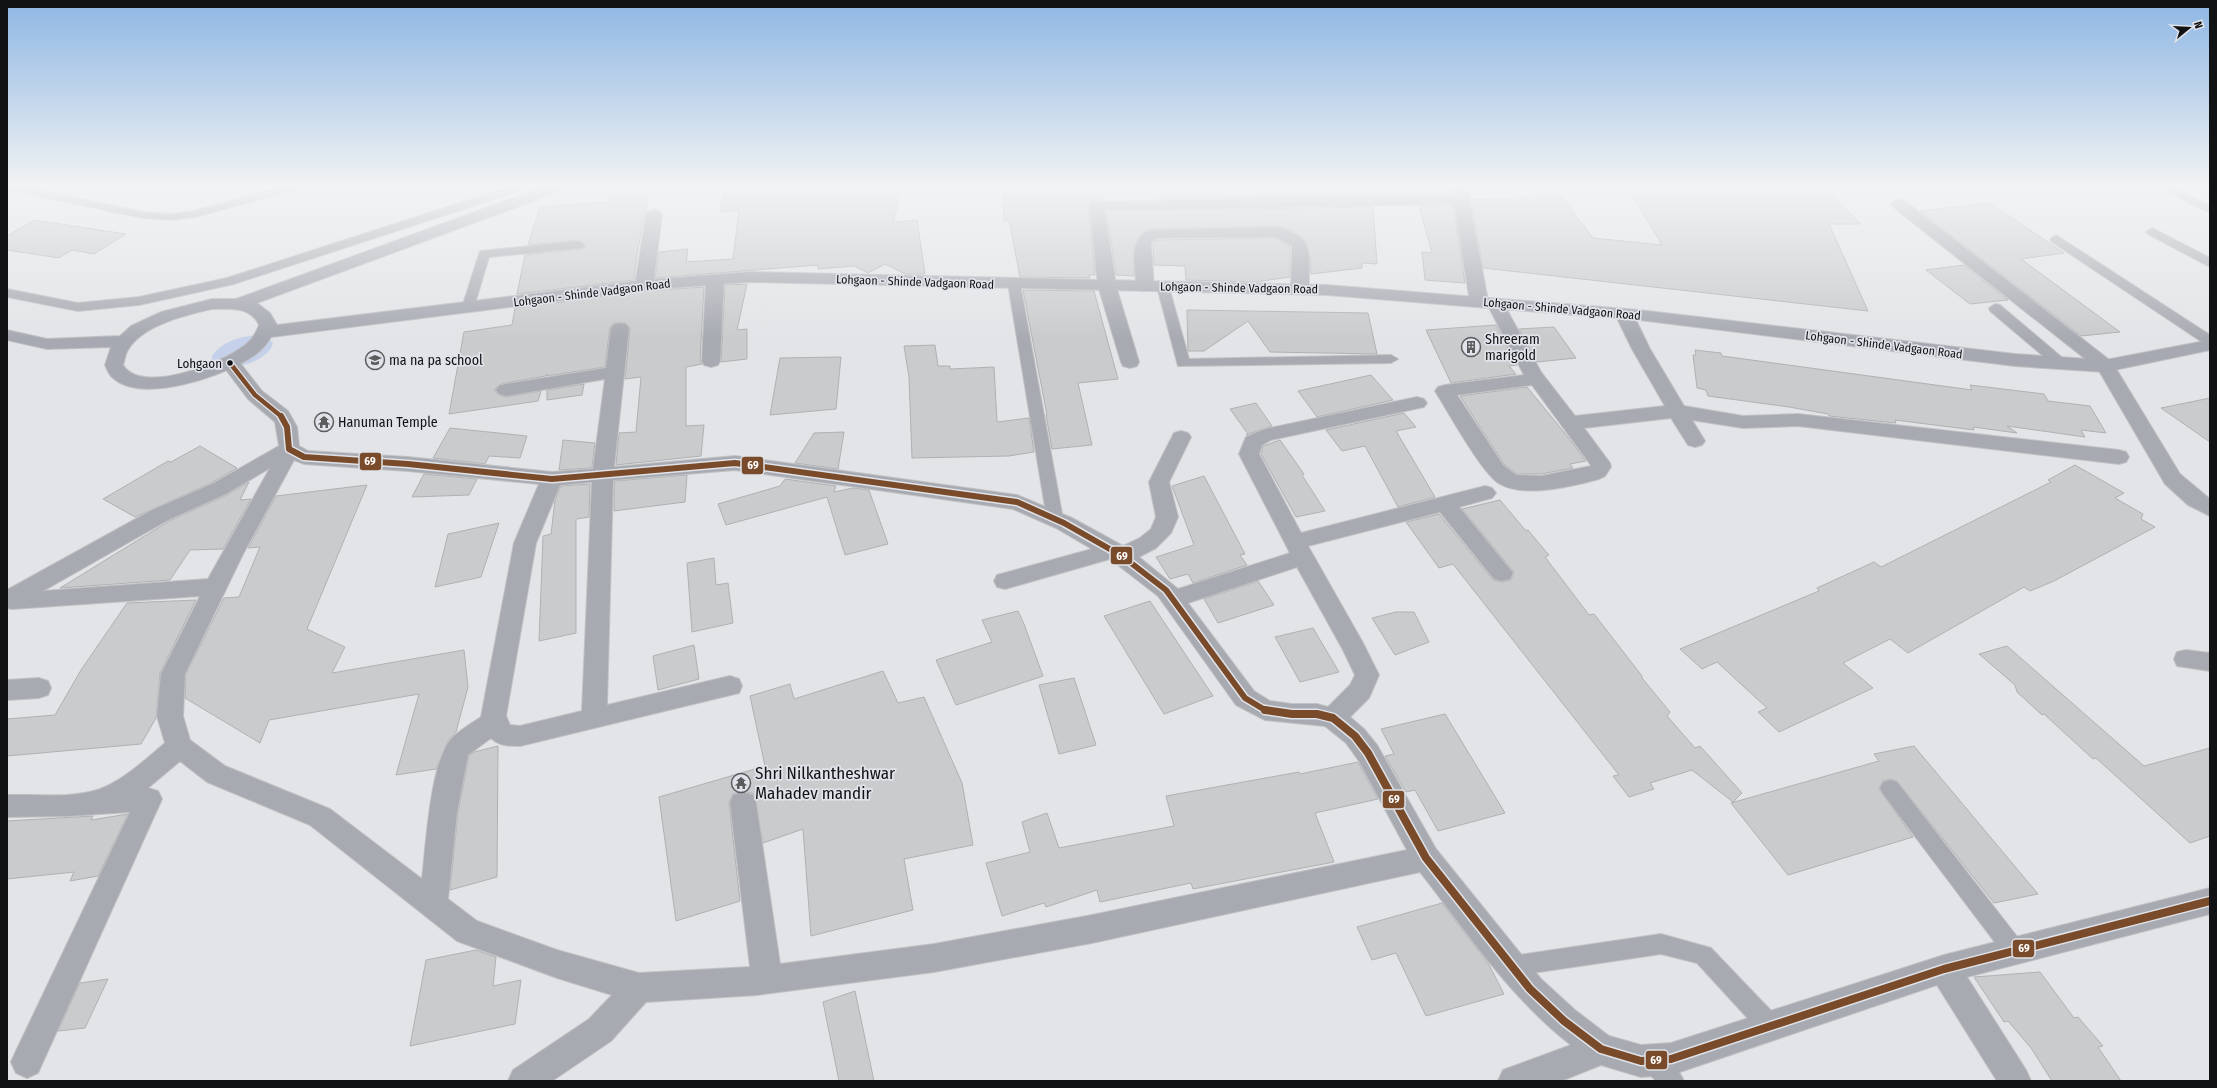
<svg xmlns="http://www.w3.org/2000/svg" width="2217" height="1088" font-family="'Fira Sans Condensed',sans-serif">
<rect width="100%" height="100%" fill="#e2e4e7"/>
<path fill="#c5d1ea" d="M 259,335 L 266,337 L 273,343 C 269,362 225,375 212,361 L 212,356 C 222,341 242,336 259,335 Z"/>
<path fill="#cacbcd" stroke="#afb1b3" d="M 612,187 L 650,187 L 637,254 L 634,280 L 517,294 L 525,255 L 583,249 L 586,246 L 579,240 L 528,245 L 540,207 L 609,202 Z
M 725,187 L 902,187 L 893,222 L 917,220 L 925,274 L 905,274 L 885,264 L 868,273 L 854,266 L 818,269 L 818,265 L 655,278 L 659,252 L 688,249 L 686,262 L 733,259 L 739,210 L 720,212 Z
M 1003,187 L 1101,187 L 1104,200 L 1091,200 L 1088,205 L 1095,275 L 1089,275 L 1090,278 L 1020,277 L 1009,220 L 1004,221 Z
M 1159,187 L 1371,187 L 1372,194 L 1163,199 Z
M 1413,187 L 1444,187 L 1446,193 L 1415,193 Z
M 1627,187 L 1824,187 L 1861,224 L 1829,224 L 1868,311 L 1483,268 L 1471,200 L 1561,196 L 1593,238 L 1662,245 Z
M 1990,203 L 2064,253 L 2021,259 L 2120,332 L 2081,336 L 1920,211 Z
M 1419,206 L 1453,206 L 1465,283 L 1425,280 L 1422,252 L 1432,253 Z
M 1373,207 L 1377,264 L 1362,263 L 1362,268 L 1311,274 L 1310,257 L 1306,241 L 1291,230 L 1277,226 L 1149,229 L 1142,233 L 1134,246 L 1134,276 L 1116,275 L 1107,211 Z
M 34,220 L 126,234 L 94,254 L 72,250 L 59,258 L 7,250 L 7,236 Z
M 1276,238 L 1290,247 L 1290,277 L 1255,282 L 1186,280 L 1185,266 L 1154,265 L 1153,244 L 1154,241 L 1159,240 Z
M 1964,265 L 2008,300 L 1970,304 L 1926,270 Z
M 747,284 L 737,330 L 747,329 L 747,359 L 721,362 L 725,285 Z
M 704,287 L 700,361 L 702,364 L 686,367 L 686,426 L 704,425 L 701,456 L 616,465 L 619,433 L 636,432 L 641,377 L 625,379 L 630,328 L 626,323 L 614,323 L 610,327 L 605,367 L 547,376 L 547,374 L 546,376 L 506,383 L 499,385 L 494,390 L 499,395 L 506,397 L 541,391 L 538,401 L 449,414 L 464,332 L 512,325 L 515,308 L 644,291 Z
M 1023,290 L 1094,291 L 1118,379 L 1078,383 L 1092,445 L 1052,449 L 1046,415 L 1047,415 Z
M 1187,310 L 1368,313 L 1377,354 L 1270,352 L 1248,321 L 1204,351 L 1188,351 Z
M 1496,325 L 1517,365 L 1509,366 L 1516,374 L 1451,383 L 1426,330 Z
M 1554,327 L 1576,358 L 1537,362 L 1519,329 Z
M 935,345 L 938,366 L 950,366 L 950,369 L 994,367 L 997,422 L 1029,418 L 1034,452 L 1009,456 L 912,458 L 909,377 L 904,346 Z
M 1695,350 L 1721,353 L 1722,356 L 1972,390 L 1970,385 L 2044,394 L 2048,401 L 2090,406 L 2106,433 L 2081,430 L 2085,437 L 2007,426 L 2017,433 L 1973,427 L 1974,430 L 1895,420 L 1896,423 L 1829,416 L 1828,414 L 1789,407 L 1708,396 L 1706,390 L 1697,388 L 1693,355 L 1696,355 Z
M 841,357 L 836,409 L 770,415 L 780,358 Z
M 1371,375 L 1393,400 L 1317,417 L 1298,391 Z
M 584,384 L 582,395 L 547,400 L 547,390 Z
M 1527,387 L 1568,437 L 1586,461 L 1570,464 L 1573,468 L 1541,474 L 1517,474 L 1504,464 L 1460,396 Z
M 2210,398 L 2210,442 L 2161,408 Z
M 1256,403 L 1272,426 L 1246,435 L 1248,434 L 1230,409 Z
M 1404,413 L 1416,427 L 1396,431 L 1435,497 L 1398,507 L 1365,446 L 1342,451 L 1326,430 Z
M 450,428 L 527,436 L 520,458 L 489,456 L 485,464 L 433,458 Z
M 844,432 L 838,469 L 795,463 L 814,433 Z
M 563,440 L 595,443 L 592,468 L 559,470 Z
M 1280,440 L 1304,474 L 1302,475 L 1325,511 L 1296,517 L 1261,454 L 1263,446 Z
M 200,446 L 237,468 L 211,483 L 135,517 L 103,499 L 168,461 L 171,462 Z
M 2075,465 L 2124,493 L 2115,498 L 2143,514 L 2141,519 L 2155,527 L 2054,581 L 2030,591 L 2024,587 L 1908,653 L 1890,639 L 1843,663 L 1873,688 L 1779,732 L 1758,712 L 1767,708 L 1717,662 L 1702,669 L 1680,649 L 1819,591 L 1817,588 L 1874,562 L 1881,567 L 2051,482 L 2048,480 Z
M 424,474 L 477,479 L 469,495 L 412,497 Z
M 687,475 L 685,502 L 614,511 L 614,481 Z
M 1204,476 L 1245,554 L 1240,555 L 1247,565 L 1193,583 L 1188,574 L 1170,579 L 1156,557 L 1194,545 L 1172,486 Z
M 785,479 L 836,486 L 834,492 L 853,488 L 869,490 L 888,544 L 845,555 L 827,497 L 726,525 L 718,504 L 780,486 Z
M 249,482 L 240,500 L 251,499 L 223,549 L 190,550 L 170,580 L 60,588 L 169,521 L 227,495 Z
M 590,484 L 589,517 L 576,519 L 576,633 L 539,641 L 543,536 L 551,534 L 555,500 L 561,486 Z
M 367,485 L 307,629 L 345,647 L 332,673 L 464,650 L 468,687 L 456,732 L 448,741 L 436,769 L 396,775 L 419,694 L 269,720 L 260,743 L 185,698 L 186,674 L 224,598 L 239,597 L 260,547 L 248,548 L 276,496 Z
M 1500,500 L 1526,531 L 1528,530 L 1537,541 L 1549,555 L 1545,557 L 1589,615 L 1594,614 L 1642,676 L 1642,678 L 1670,712 L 1667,716 L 1695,748 L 1700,746 L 1742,793 L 1733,802 L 1692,770 L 1650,783 L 1654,789 L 1629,797 L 1613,776 L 1619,775 L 1453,564 L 1439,568 L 1406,522 L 1439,514 L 1493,580 L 1502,582 L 1511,580 L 1514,572 L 1462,509 Z
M 499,523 L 481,577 L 435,587 L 448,534 Z
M 714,558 L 716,585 L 728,583 L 733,623 L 692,632 L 687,563 Z
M 1258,581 L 1274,605 L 1218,623 L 1204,599 Z
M 196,600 L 160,673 L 156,718 L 141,744 L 7,756 L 7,719 L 55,715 L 81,670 L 127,603 Z
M 1150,601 L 1213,696 L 1164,714 L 1104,616 Z
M 1018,611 L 1024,624 L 1043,676 L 956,705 L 936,660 L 992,642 L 982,620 Z
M 1396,612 L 1414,612 L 1429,642 L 1395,655 L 1372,618 Z
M 1313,628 L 1339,672 L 1300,682 L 1275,637 Z
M 694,645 L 699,679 L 658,690 L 653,656 Z
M 2007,646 L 2144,766 L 2210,748 L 2210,836 L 2190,843 L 2096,758 L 2093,759 L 2044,714 L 2042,715 L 2017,692 L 2015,685 L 1979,654 Z
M 883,671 L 898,703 L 924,697 L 962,783 L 973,845 L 904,859 L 913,910 L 811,936 L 803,829 L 763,843 L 754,794 L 743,791 L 733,794 L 729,803 L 740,901 L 676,921 L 659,797 L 765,766 L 750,696 L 790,684 L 794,699 Z
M 1074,678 L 1096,745 L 1059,754 L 1039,685 Z
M 1445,714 L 1505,813 L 1438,831 L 1415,790 L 1406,792 L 1385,756 L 1394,754 L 1381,729 Z
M 498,746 L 497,877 L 450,890 L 458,812 L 469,756 L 474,752 Z
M 1914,746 L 2038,894 L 1994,903 L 1897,781 L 1890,779 L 1883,781 L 1879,789 L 1913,837 L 1788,875 L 1731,803 L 1879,761 L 1874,754 Z
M 1358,762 L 1378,799 L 1315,813 L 1334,862 L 1193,889 L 1191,883 L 1100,902 L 1097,890 L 1046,907 L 1044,903 L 1002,916 L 986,863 L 1030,852 L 1022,822 L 1047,813 L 1059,848 L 1174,826 L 1166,796 L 1299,772 L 1300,774 Z
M 128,814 L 98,876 L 70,881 L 74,872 L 7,879 L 7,821 L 93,816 L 91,820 Z
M 1442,903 L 1488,963 L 1504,994 L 1426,1016 L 1396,953 L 1372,960 L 1357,927 Z
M 476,950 L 496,957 L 493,986 L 521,980 L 515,1024 L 410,1046 L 426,960 Z
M 2040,972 L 2074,1018 L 2078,1017 L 2103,1046 L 2098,1047 L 2121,1081 L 2052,1081 L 2031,1048 L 2008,1021 L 2004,1022 L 1974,977 Z
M 108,979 L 85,1028 L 58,1031 L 80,983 Z
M 855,991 L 874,1081 L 839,1081 L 823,1002 Z"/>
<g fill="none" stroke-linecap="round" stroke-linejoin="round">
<g stroke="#c1c2c4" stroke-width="2">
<path id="lane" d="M 7,187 L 26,187 L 142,212 L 171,214 L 194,211 L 281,187 L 299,187 L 298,189 L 195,217 L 171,220 L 142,218 L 9,190 Z
M 509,187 L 526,187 L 525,189 L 234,284 L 139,305 L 78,311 L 7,297 L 7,289 L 78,303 L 139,297 L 227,278 Z
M 2158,187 L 2172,187 L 2210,206 L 2210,213 Z
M 2152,228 L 2210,258 L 2210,267 L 2148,234 L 2146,232 Z
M 2056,235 L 2210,335 L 2210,345 L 2205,344 L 2052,242 L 2050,239 Z
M 579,241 L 585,245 L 583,248 L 489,257 L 474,307 L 468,311 L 462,307 L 480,251 Z
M 1014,280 L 1020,284 L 1063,519 L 1061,523 L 1055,524 L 1049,523 L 1047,519 L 1008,284 Z
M 1163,283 L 1169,287 L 1189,359 L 1391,355 L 1398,359 L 1391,363 L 1178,366 L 1157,287 Z
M 1995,304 L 2000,305 L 2065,360 L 2067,363 L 2065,366 L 2055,366 L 1990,311 L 1989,308 Z
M 1890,780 L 1897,782 L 2022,943 L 2025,950 L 2022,957 L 2014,960 L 2006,957 L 1883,794 L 1880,788 L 1883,782 Z
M 1661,934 L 1711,948 L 1779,1019 L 1782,1027 L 1779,1035 L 1771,1038 L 1763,1035 L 1697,963 L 1661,954 L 1512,976 L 1504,973 L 1501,966 L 1504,959 L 1512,956 Z
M 1653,1049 C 1666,1055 1678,1068 1684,1081 L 1656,1081 L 1645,1069 L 1641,1061 L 1645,1053 Z"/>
</g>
<g stroke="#c1c2c4" stroke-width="2">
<path id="street" d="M 1451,187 L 1467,187 L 1488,301 L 1495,298 L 1501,299 L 1541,372 L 1575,416 L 1665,406 L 1632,349 L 1615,314 L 1618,310 L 1630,310 L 1633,314 L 1650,349 L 1684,406 L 1743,416 L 1798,414 L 2119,450 L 2126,452 L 2129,457 L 2126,462 L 2119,464 L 1798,426 L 1743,428 L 1692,420 L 1705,441 L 1702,445 L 1695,447 L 1688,445 L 1671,418 L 1584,428 L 1610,463 L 1611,467 L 1605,476 L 1599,479 C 1574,486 1524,498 1500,484 C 1482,474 1448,411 1435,391 L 1438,387 L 1445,385 L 1524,375 L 1487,304 L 1479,307 L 1473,306 L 1470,302 L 1454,204 L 1105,210 L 1116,286 L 1139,362 L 1137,366 L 1130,368 L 1123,366 L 1121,362 L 1098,286 L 1089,205 L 1091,202 L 1453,194 ZM 1532,385 L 1590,464 L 1591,466 L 1541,476 L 1516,475 L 1503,465 L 1457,395 Z
M 1899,199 L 1905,201 L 2112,362 L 2180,474 L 2210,499 L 2210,516 L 2188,505 L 2165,484 L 2098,369 L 1893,207 L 1891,204 L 1893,201 Z
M 654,210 L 660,212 L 662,215 L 653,285 L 650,289 L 638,289 L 635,285 L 646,215 L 648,212 Z
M 1277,227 C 1317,237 1308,255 1309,289 L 1306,293 L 1294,293 L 1291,289 L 1292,246 L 1276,237 L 1159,238 L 1153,240 L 1151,244 L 1154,287 L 1151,291 L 1139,291 L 1136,287 C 1136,265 1127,240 1150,230 Z
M 715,275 L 721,276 L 724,280 L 720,361 L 718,365 L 711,367 L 704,365 L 702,361 L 706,280 L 709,276 Z
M 620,323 L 626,324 L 629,328 L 614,467 L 735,456 L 1017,495 L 1072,518 L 1123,546 L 1140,538 L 1151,529 L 1156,517 L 1149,482 L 1174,433 L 1181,431 L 1188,433 L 1191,437 L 1169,482 L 1178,517 L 1171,533 L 1156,548 L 1139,557 L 1178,589 L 1290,553 L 1239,454 L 1246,437 L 1265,429 L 1417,397 L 1424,399 L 1427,403 L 1424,407 L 1271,440 L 1262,445 L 1259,454 L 1301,533 L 1485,486 L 1492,488 L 1496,493 L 1492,498 L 1459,507 L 1513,573 L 1510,579 L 1502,581 L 1494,579 L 1440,512 L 1308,546 L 1363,643 L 1379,675 L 1369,698 L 1350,717 L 1364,729 L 1377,745 L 1436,849 L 1541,979 L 1575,1010 L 1609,1036 L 1641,1045 L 1671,1043 L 1944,955 L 2210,888 L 2210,914 L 1967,977 L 2026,1070 L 2031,1081 L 1997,1081 L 1937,985 L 1671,1075 L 1641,1077 L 1601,1065 L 1561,1081 L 1498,1081 L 1503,1070 L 1571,1045 C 1510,998 1467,932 1420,872 L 1092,943 L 934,972 L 757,995 L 646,1002 L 611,1041 L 552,1081 L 508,1081 L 513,1070 L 589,1019 L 612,995 L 557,978 L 457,941 L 310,825 L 207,782 L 180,761 L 148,788 L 158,791 L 162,799 L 38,1073 L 27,1078 L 16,1073 L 11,1062 L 16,1051 L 130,812 L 69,816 L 7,817 L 7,795 C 36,794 72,799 100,789 C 124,780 146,759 165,743 L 157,716 L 161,674 L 200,596 L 12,609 L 7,608 L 7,590 L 152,510 L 212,484 L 279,446 L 275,422 L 248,399 L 221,363 L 223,359 L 230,357 L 237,359 L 262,391 L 288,411 L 297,427 L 299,446 L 308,451 L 408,457 L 552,472 L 593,469 L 605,379 L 506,396 L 499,394 L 496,390 L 499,386 L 506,384 L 606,368 L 611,328 L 614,324 ZM 294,460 L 304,464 L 408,471 L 539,484 L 514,543 L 481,717 C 471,724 456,732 449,742 C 430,768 426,845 422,879 L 330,809 L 225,766 L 190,740 L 183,716 L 185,674 L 243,554 ZM 270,468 L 208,579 L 43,591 L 168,520 L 226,494 ZM 735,470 L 1013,509 L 1056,528 L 1092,549 L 997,575 L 994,581 L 997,587 L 1005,589 L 1110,559 L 1114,562 L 1158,596 L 1236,705 L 1265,720 L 1325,726 L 1346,743 L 1359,761 L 1407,850 L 1092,915 L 934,944 L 780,964 L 756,803 L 753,795 L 743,792 L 733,795 L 730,803 L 750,967 L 639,973 L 557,950 L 477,921 L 448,899 L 457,812 L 468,755 L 491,738 C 499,746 509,746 520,746 L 739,693 L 742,686 L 739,679 L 730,676 L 607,705 L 613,480 ZM 592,482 L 582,711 L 520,726 L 510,725 L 506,716 L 536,543 L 560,485 ZM 1297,567 L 1343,650 L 1355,675 L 1350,685 L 1328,707 L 1317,704 L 1292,704 L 1270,701 L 1254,691 L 1188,603 Z
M 2186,650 L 2210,653 L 2210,671 L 2177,666 L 2174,659 L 2177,652 Z
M 39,678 L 48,681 L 51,688 L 48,695 L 39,698 L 7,700 L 7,680 Z"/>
</g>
<g stroke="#c1c2c4" stroke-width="2">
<path id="secondary" d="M 543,187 L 566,187 L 563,190 L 257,303 L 270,313 L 277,325 L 644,280 L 749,272 L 1327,285 L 1639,310 L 2015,354 L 2105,360 L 2210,340 L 2210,350 L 2105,372 L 2015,366 L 1639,320 L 1327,295 L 749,282 L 644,290 L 271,337 C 267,344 262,350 255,355 C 227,375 143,405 113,378 C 109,375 107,369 105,365 L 111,347 L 47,349 L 7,340 L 7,330 L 47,339 L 120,336 L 131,326 L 161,312 L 212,299 L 236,299 ZM 212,309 C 230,309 250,306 259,325 C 256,333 252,340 245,345 C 224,362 142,396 123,365 C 125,360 125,354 128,350 C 142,325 186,315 212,309 Z"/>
</g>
<use href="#lane" fill="#a7aab1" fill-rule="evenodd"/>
<use href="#street" fill="#a7aab1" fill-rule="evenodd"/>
<use href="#secondary" fill="#a6a9b1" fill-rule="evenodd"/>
<g stroke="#e0e3e9" stroke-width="7">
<path id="bus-1-far2" d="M 230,363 L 255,395 L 282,417"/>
</g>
<g stroke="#e0e3e9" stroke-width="9">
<path id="bus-1-far1" d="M 281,416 L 287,427 L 289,449 L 304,457 L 408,464 L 552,479 L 735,463 L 1017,502 L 1064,523 L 1122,556 L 1166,590 L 1245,698 L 1265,710 L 1271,711"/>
</g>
<g stroke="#e0e3e9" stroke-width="11">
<path id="bus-1" d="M 1265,710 L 1292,714 L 1317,714 L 1333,718 L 1355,736 L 1368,753 L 1426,858 L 1530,989 L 1564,1021 L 1601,1049 L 1641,1061 L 1671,1059 L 1944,969 L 2210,901"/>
</g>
<use href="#bus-1-far2" stroke="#7a4b2a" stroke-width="4.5"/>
<use href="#bus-1-far1" stroke="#7a4b2a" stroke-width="6"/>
<use href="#bus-1" stroke="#7a4b2a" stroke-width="8"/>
</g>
<linearGradient id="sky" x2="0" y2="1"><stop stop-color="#8eb6e4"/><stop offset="0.55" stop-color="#f2f3f4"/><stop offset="1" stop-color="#f2f3f4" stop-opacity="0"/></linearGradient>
<rect width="2217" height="339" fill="url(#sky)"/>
<defs>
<g id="building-ring" transform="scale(1)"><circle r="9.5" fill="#e0e3e9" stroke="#5a5c5e" stroke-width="1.5"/><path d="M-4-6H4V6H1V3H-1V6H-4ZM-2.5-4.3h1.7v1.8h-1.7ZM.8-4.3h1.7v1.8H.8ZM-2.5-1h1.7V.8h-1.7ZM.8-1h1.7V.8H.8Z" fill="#5a5c5e"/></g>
<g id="school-ring" transform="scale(1)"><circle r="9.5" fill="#e0e3e9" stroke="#5a5c5e" stroke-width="1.5"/><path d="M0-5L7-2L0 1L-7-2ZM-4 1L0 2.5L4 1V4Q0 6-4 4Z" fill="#5a5c5e"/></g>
<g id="temple-ring" transform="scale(1)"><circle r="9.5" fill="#e0e3e9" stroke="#5a5c5e" stroke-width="1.5"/><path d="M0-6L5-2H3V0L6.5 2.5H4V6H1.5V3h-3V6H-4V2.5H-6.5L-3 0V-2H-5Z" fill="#5a5c5e"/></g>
</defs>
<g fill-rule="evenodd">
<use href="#building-ring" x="1471" y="347"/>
<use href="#school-ring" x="375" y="360"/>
<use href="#temple-ring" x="324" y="422"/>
<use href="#temple-ring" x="741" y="783"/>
</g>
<circle fill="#111214" stroke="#e0e3e9" stroke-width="1.5" cx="230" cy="363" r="3.5"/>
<g text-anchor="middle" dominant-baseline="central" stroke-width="3.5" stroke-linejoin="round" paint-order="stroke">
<g font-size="12" fill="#111214" stroke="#e0e3e9">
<text transform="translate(915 282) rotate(2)">Lohgaon - Shinde Vadgaon Road</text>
<text transform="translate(1239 288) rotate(1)">Lohgaon - Shinde Vadgaon Road</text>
<text transform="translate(592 293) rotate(-7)">Lohgaon - Shinde Vadgaon Road</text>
<text transform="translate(1562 309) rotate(5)">Lohgaon - Shinde Vadgaon Road</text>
<text transform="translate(1884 345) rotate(7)">Lohgaon - Shinde Vadgaon Road</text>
</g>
<g font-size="13" fill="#111214" stroke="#e0e3e9" text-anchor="end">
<text x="222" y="363">Lohgaon</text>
</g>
<g font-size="14" fill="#111214" stroke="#e0e3e9" text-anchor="start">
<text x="1485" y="339">Shreeram<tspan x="1485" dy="16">marigold</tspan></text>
<text x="389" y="360">ma na pa school</text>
<text x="338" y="422">Hanuman Temple</text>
</g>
<g font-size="17" fill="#111214" stroke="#e0e3e9" text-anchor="start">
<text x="755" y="773">Shri Nilkantheshwar<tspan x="755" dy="20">Mahadev mandir</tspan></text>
</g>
</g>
<g stroke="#e0e3e9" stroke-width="1.5">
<rect x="359" y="452" width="23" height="19" rx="4" fill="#7a4b2a"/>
<rect x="741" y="456" width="23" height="19" rx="4" fill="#7a4b2a"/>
<rect x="1110" y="546" width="23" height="19" rx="4" fill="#7a4b2a"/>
<rect x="1382" y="790" width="23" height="19" rx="4" fill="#7a4b2a"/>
<rect x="2012" y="939" width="23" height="19" rx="4" fill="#7a4b2a"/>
<rect x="1645" y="1050" width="23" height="20" rx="4" fill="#7a4b2a"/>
</g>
<g font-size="11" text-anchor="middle" font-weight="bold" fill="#fff">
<text x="370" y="465">69</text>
<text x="753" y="469">69</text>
<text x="1122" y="560">69</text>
<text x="1394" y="803">69</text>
<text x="2024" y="952">69</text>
<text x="1656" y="1064">69</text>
</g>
<rect width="2217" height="1088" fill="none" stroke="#111214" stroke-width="16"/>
<g transform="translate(2189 28) rotate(72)" stroke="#e0e3e9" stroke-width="3" paint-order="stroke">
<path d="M0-3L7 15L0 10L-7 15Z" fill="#111214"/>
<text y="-6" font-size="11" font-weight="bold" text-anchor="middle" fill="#111214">N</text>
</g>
</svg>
